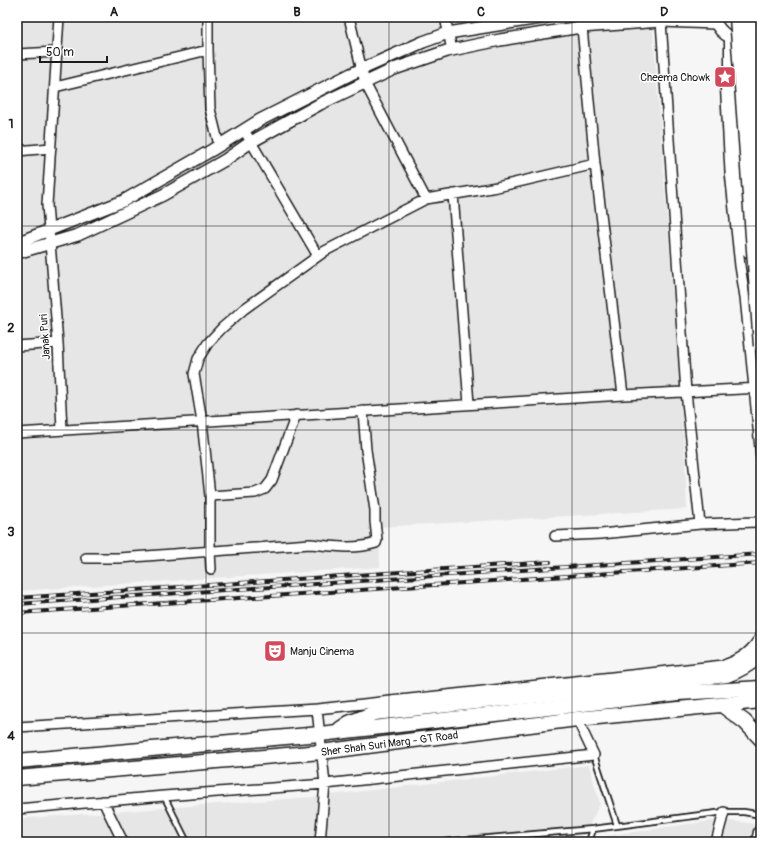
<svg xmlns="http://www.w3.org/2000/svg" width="778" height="859" font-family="Pangolin,sans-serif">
<rect width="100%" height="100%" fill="#f6f6f6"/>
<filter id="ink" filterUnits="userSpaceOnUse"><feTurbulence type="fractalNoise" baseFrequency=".025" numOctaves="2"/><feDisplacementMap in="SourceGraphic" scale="8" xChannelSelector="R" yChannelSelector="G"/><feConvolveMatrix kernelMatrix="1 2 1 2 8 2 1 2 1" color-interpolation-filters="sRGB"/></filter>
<g filter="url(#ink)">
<path fill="#e6e6e6" d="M 17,17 L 652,17 L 684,444 L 687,509 L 379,527 L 380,567 L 17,591 Z
M 589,765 L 600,804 L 582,839 L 719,820 L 758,824 L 752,842 L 17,842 L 17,819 L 312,797 Z"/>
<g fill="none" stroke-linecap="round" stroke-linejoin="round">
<g stroke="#1c1c1c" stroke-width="8">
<path id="service" d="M 594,755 L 617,825
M 164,796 L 187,842
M 443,842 L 593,829 L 724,812 L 744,812 L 761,815
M 589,842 L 593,829"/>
</g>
<g stroke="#1c1c1c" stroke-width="12">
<path id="minor" d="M 59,17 L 47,205 L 58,343 L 62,430
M 208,17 L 208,50 L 210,109 L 219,145
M 349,17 L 365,83 L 426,199
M 445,17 L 452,50
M 581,17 L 595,164 L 623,395
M 661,21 L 686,392 L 700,524 L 756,522 L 761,520
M 17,54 L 56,52
M 725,79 L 730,172 L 740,266 L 745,297 L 761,458
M 55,87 L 208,50
M 244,130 L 318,256
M 17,151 L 51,148
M 453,194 L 469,404
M 17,346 L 58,343
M 17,433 L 623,395 L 761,388
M 210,496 L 255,493 L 265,489 L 272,480 L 296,415
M 555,536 L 601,534 L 700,524
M 86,558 L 119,558 L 310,544 C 331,546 355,550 376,543 L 377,540 L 375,521 L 375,510 L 366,450 L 363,411
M 211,569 L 210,551 L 210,496 L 202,421 L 194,374 L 198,359 L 208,343 L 222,328 L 244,309 L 325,251 L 426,199 L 497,187 L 595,164
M 317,709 L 724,665 C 741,659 753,651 761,635
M 17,727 L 317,709 L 325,784 L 320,842
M 103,801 L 123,842
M 17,809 L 164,796 L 325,784 L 594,755 L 577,719
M 716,842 L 724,812"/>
</g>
<g stroke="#1c1c1c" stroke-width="14">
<path id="tertiary" d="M 713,17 C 720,37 741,47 761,40
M 17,241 L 24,240 L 123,201 L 212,150 L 260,120 L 351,74 L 423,42 L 448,33 L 546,17
M 17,253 L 78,235 L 163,195 L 225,160 L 251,142 L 320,104 L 394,69 L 447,51 L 500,40 L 581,27 L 661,21 L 715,23"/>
</g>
<g stroke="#1c1c1c" stroke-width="17">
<g id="primary">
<path d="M 732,40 L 732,80 L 742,195 L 745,246 L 754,255"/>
<path d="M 722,705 L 745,722 L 761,739"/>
<path d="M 340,729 L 349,723 L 374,713 L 727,675 C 740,670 750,664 761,655"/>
<path d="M 17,761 L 320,734 L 679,693 L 761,688"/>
<path id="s1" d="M 17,778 L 321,752 L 577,719 L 761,701"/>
<path d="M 759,842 L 761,832"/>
</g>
</g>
<use href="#service" stroke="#fff" stroke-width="4.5"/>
<use href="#minor" stroke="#fff" stroke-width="9"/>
<use href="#tertiary" stroke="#fff" stroke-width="11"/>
<use href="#primary" stroke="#fff" stroke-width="14"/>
<g stroke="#1c1c1c" stroke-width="4">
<path id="rail" d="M 17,598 L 550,562
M 17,604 L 761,554
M 17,613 L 761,563"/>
</g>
<use href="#rail" stroke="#fff" stroke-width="2.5" stroke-dasharray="8" stroke-linecap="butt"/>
<g stroke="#1c1c1c" stroke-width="17" stroke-linecap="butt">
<path id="primary-bridge" d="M 737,17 L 761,346
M 749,17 L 761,177"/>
</g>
<use href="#primary-bridge" stroke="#fff" stroke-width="14"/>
</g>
</g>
<path fill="none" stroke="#1c1c1c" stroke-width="1" stroke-opacity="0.55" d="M 206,17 L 206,842M 389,17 L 389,842M 572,17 L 572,842M 17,226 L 761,226M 17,430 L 761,430M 17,633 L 761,633"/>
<defs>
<g id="sight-square" transform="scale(1.15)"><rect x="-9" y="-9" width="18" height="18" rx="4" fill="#d1495b" stroke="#fff"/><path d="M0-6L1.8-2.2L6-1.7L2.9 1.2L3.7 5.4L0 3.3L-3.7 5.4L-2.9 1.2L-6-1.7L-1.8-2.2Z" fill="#fff"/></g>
<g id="theatre-square" transform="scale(1.15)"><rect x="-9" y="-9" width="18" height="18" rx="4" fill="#d1495b" stroke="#fff"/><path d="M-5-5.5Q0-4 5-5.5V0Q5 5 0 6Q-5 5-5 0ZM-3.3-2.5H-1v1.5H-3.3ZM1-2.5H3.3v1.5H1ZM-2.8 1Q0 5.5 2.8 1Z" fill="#fff"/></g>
</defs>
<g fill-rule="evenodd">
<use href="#sight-square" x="725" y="77"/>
<use href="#theatre-square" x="275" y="651"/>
</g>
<g text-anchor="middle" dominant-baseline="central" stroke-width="3" stroke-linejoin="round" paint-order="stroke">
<g font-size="11" fill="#1c1c1c" stroke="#fff" text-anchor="end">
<text x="710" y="77">Cheema Chowk</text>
<text x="290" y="651" text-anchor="start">Manju Cinema</text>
</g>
<g font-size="11" fill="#1c1c1c" stroke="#fff">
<text transform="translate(45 337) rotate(-94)">Janak Puri</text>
<text stroke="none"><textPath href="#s1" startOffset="374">Sher Shah Suri Marg - GT Road</textPath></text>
</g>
</g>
<rect width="778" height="859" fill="none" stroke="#fff" stroke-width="44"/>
<path d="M40 56v6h67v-6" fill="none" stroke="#1c1c1c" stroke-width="2"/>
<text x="46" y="56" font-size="12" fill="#1c1c1c" stroke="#ffffff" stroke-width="3" paint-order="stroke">50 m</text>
<rect x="22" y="22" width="734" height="815" fill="none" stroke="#1c1c1c" stroke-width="1.5"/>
<g font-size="13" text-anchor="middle" font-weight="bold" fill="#1c1c1c">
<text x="114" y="16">A</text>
<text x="297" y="16">B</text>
<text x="481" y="16">C</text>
<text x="664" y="16">D</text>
<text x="11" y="128">1</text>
<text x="11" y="332">2</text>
<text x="11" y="536">3</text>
<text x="11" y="740">4</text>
</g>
</svg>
